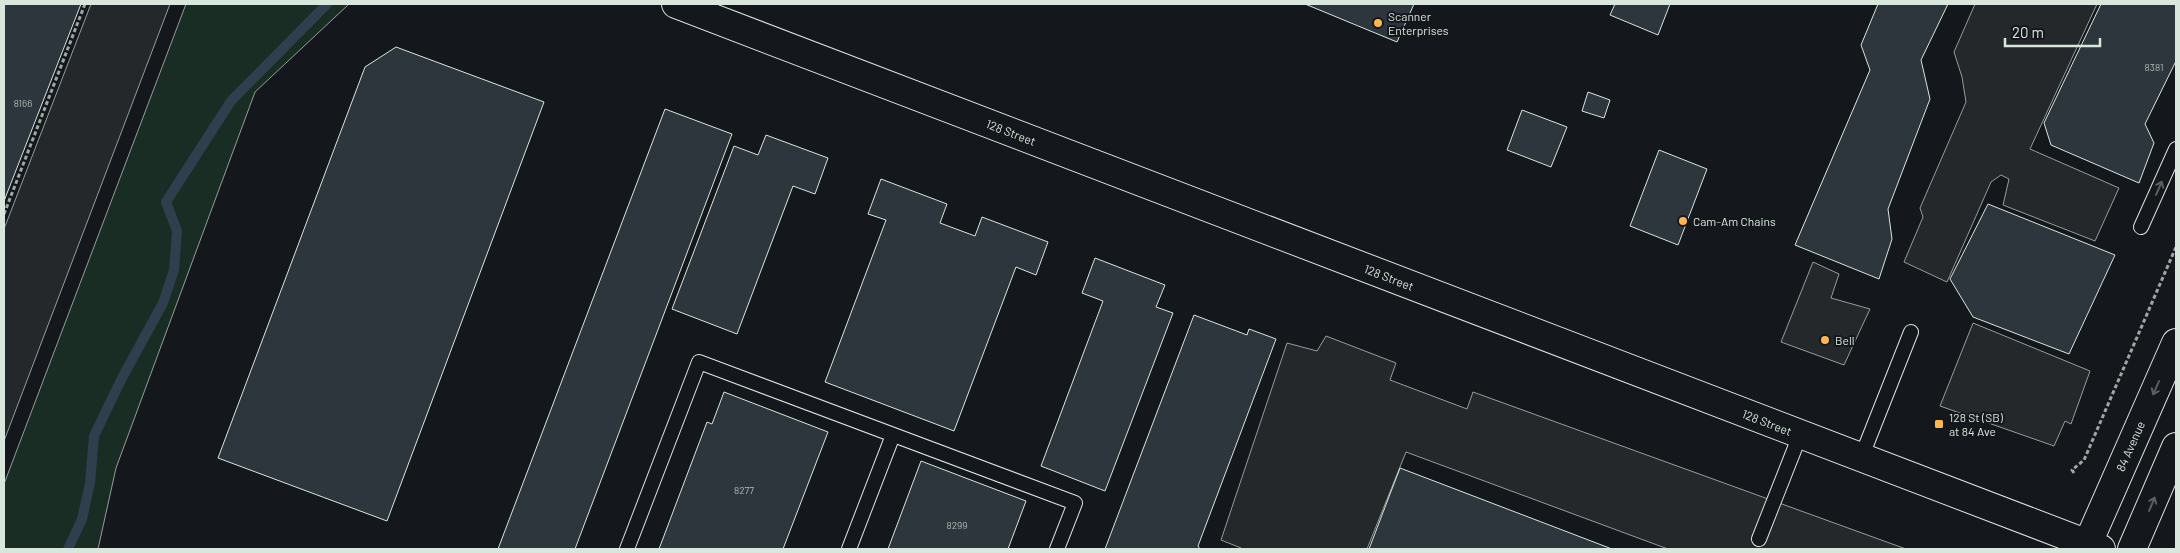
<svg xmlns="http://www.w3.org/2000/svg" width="2180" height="553" font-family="Barlow,sans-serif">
<rect width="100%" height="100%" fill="#14181c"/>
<path fill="#1a2d24" stroke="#939e99" d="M 186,4 L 349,4 L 255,92 L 116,468 L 98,549 L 4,549 L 4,484 Z"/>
<path fill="#24282b" stroke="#939e99" d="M 91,4 L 170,4 L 4,441 L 4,229 Z
M 1975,4 L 2097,4 L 2030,149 L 2119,188 L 2095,241 L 2003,205 L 2009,179 L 2001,175 L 1991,182 L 1947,282 L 1904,262 L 1923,217 L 1920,208 L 1966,102 L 1962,77 L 1954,52 Z
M 1813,262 L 1839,274 L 1831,298 L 1870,309 L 1844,365 L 1781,342 Z
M 1973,323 L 2090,371 L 2071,424 L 2065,421 L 2054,446 L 1940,406 Z
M 1326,336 L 1396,363 L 1390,380 L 1467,409 L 1473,392 L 1906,549 L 1668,549 L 1406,452 L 1367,549 L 1241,549 L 1241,548 L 1221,540 L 1287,343 L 1317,351 Z"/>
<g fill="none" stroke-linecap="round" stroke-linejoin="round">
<path stroke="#2f3f4d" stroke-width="10" d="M 68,549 L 82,519 L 90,483 L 94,436 L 122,378 L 163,303 L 174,270 L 177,231 L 166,202 L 231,101 L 327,4"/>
</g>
<path fill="#2c363c" stroke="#d8e6dc" d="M 4,4 L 81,4 L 4,201 Z
M 1305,4 L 1414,4 L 1397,42 Z
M 1615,4 L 1670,4 L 1658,35 L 1610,15 Z
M 1878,4 L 1948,4 L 1921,60 L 1930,99 L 1888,209 L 1892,239 L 1879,279 L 1795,245 L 1870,70 L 1861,45 Z
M 2101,4 L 2176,4 L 2176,61 L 2145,124 L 2154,143 L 2139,183 L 2051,145 L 2044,123 Z
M 396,47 L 544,102 L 387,521 L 218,458 L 365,67 Z
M 1588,92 L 1610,100 L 1604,118 L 1582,111 Z
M 665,109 L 732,134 L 575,549 L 498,549 Z
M 1522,110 L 1567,127 L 1551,167 L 1507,150 Z
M 766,135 L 828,158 L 815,194 L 793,186 L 737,334 L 672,309 L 734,146 L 758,155 Z
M 1659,150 L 1707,169 L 1678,245 L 1630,226 Z
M 881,179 L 947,204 L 940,223 L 975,236 L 982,217 L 1048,242 L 1036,275 L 1016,267 L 954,431 L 825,382 L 886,220 L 868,214 Z
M 1988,204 L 2115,255 L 2069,354 L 1973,317 L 1950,279 Z
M 1095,258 L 1165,285 L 1156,307 L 1173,313 L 1105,491 L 1041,466 L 1103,301 L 1082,293 Z
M 1194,315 L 1247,335 L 1249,329 L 1276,339 L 1198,546 L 1200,549 L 1105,549 Z
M 724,392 L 828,432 L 783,549 L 659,549 L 707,422 L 712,424 Z
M 921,461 L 1026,501 L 1008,549 L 888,549 Z
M 1400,468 L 1612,549 L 1369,549 Z"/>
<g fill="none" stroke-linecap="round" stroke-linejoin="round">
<g stroke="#d8e6dc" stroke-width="16">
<path id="service" d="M 2141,227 L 2176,149
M 1861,458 L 1911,332
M 1759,539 L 1800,435
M 627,549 L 699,362 L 1075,503 L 1057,549
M 849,549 L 893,435"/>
</g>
<g stroke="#d8e6dc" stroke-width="30">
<path id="minor" d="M 2088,543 L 2176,343
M 2132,549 L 2176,447"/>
</g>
<g stroke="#d8e6dc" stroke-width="30">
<path id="secondary" d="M 676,4 L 2101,549"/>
</g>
<path stroke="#9da8a2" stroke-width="3" stroke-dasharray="4 2.5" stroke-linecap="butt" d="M 4,214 L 85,4
M 2074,473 L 2072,470 L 2084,460 L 2176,247"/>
<use href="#service" stroke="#14181c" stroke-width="14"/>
<use href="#minor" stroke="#14181c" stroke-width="28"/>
<use href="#secondary" stroke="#14181c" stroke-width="28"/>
</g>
<defs><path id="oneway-shaft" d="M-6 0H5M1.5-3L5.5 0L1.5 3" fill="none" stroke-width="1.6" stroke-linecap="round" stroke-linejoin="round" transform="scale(1.25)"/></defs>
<g stroke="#59605f">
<use href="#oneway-shaft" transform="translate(2159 188) rotate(-66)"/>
<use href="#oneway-shaft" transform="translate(2156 388) rotate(114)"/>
<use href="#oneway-shaft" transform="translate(2152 504) rotate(-67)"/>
</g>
<g fill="#ffb74d" stroke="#14181c" stroke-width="2">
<circle cx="1378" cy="23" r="5"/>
<circle cx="1683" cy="221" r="5"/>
<circle cx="1825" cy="340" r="5"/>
<rect x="1934" y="419" width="10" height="10" rx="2.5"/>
</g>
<g text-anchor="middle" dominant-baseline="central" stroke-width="4" stroke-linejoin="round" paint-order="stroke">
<g font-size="10" fill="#adbab4">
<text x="2154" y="67">8381</text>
<text x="23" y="103">8166</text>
<text x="744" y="490">8277</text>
<text x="957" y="525">8299</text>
</g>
<g font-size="12" fill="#d8e6dc" stroke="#14181c" text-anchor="start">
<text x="1388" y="16">Scanner<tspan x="1388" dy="14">Enterprises</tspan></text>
<text x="1693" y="221">Cam-Am Chains</text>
<text x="1835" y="340">Bell</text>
<text x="1949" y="417">128 St (SB)<tspan x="1949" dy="14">at 84 Ave</tspan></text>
</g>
<g font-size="12" fill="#d8e6dc" stroke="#14181c">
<text transform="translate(1011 132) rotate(21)">128 Street</text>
<text transform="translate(1389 277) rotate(21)">128 Street</text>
<text transform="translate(1767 422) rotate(21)">128 Street</text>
<text transform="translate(2130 446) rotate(-66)">84 Avenue</text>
</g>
</g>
<rect width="2180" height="553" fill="none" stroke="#d8e6dc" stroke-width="10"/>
<path d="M2005 38v8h95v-8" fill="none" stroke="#d8e6dc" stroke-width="2.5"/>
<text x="2012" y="38" font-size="15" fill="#d8e6dc" stroke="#14181c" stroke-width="4" paint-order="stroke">20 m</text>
</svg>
